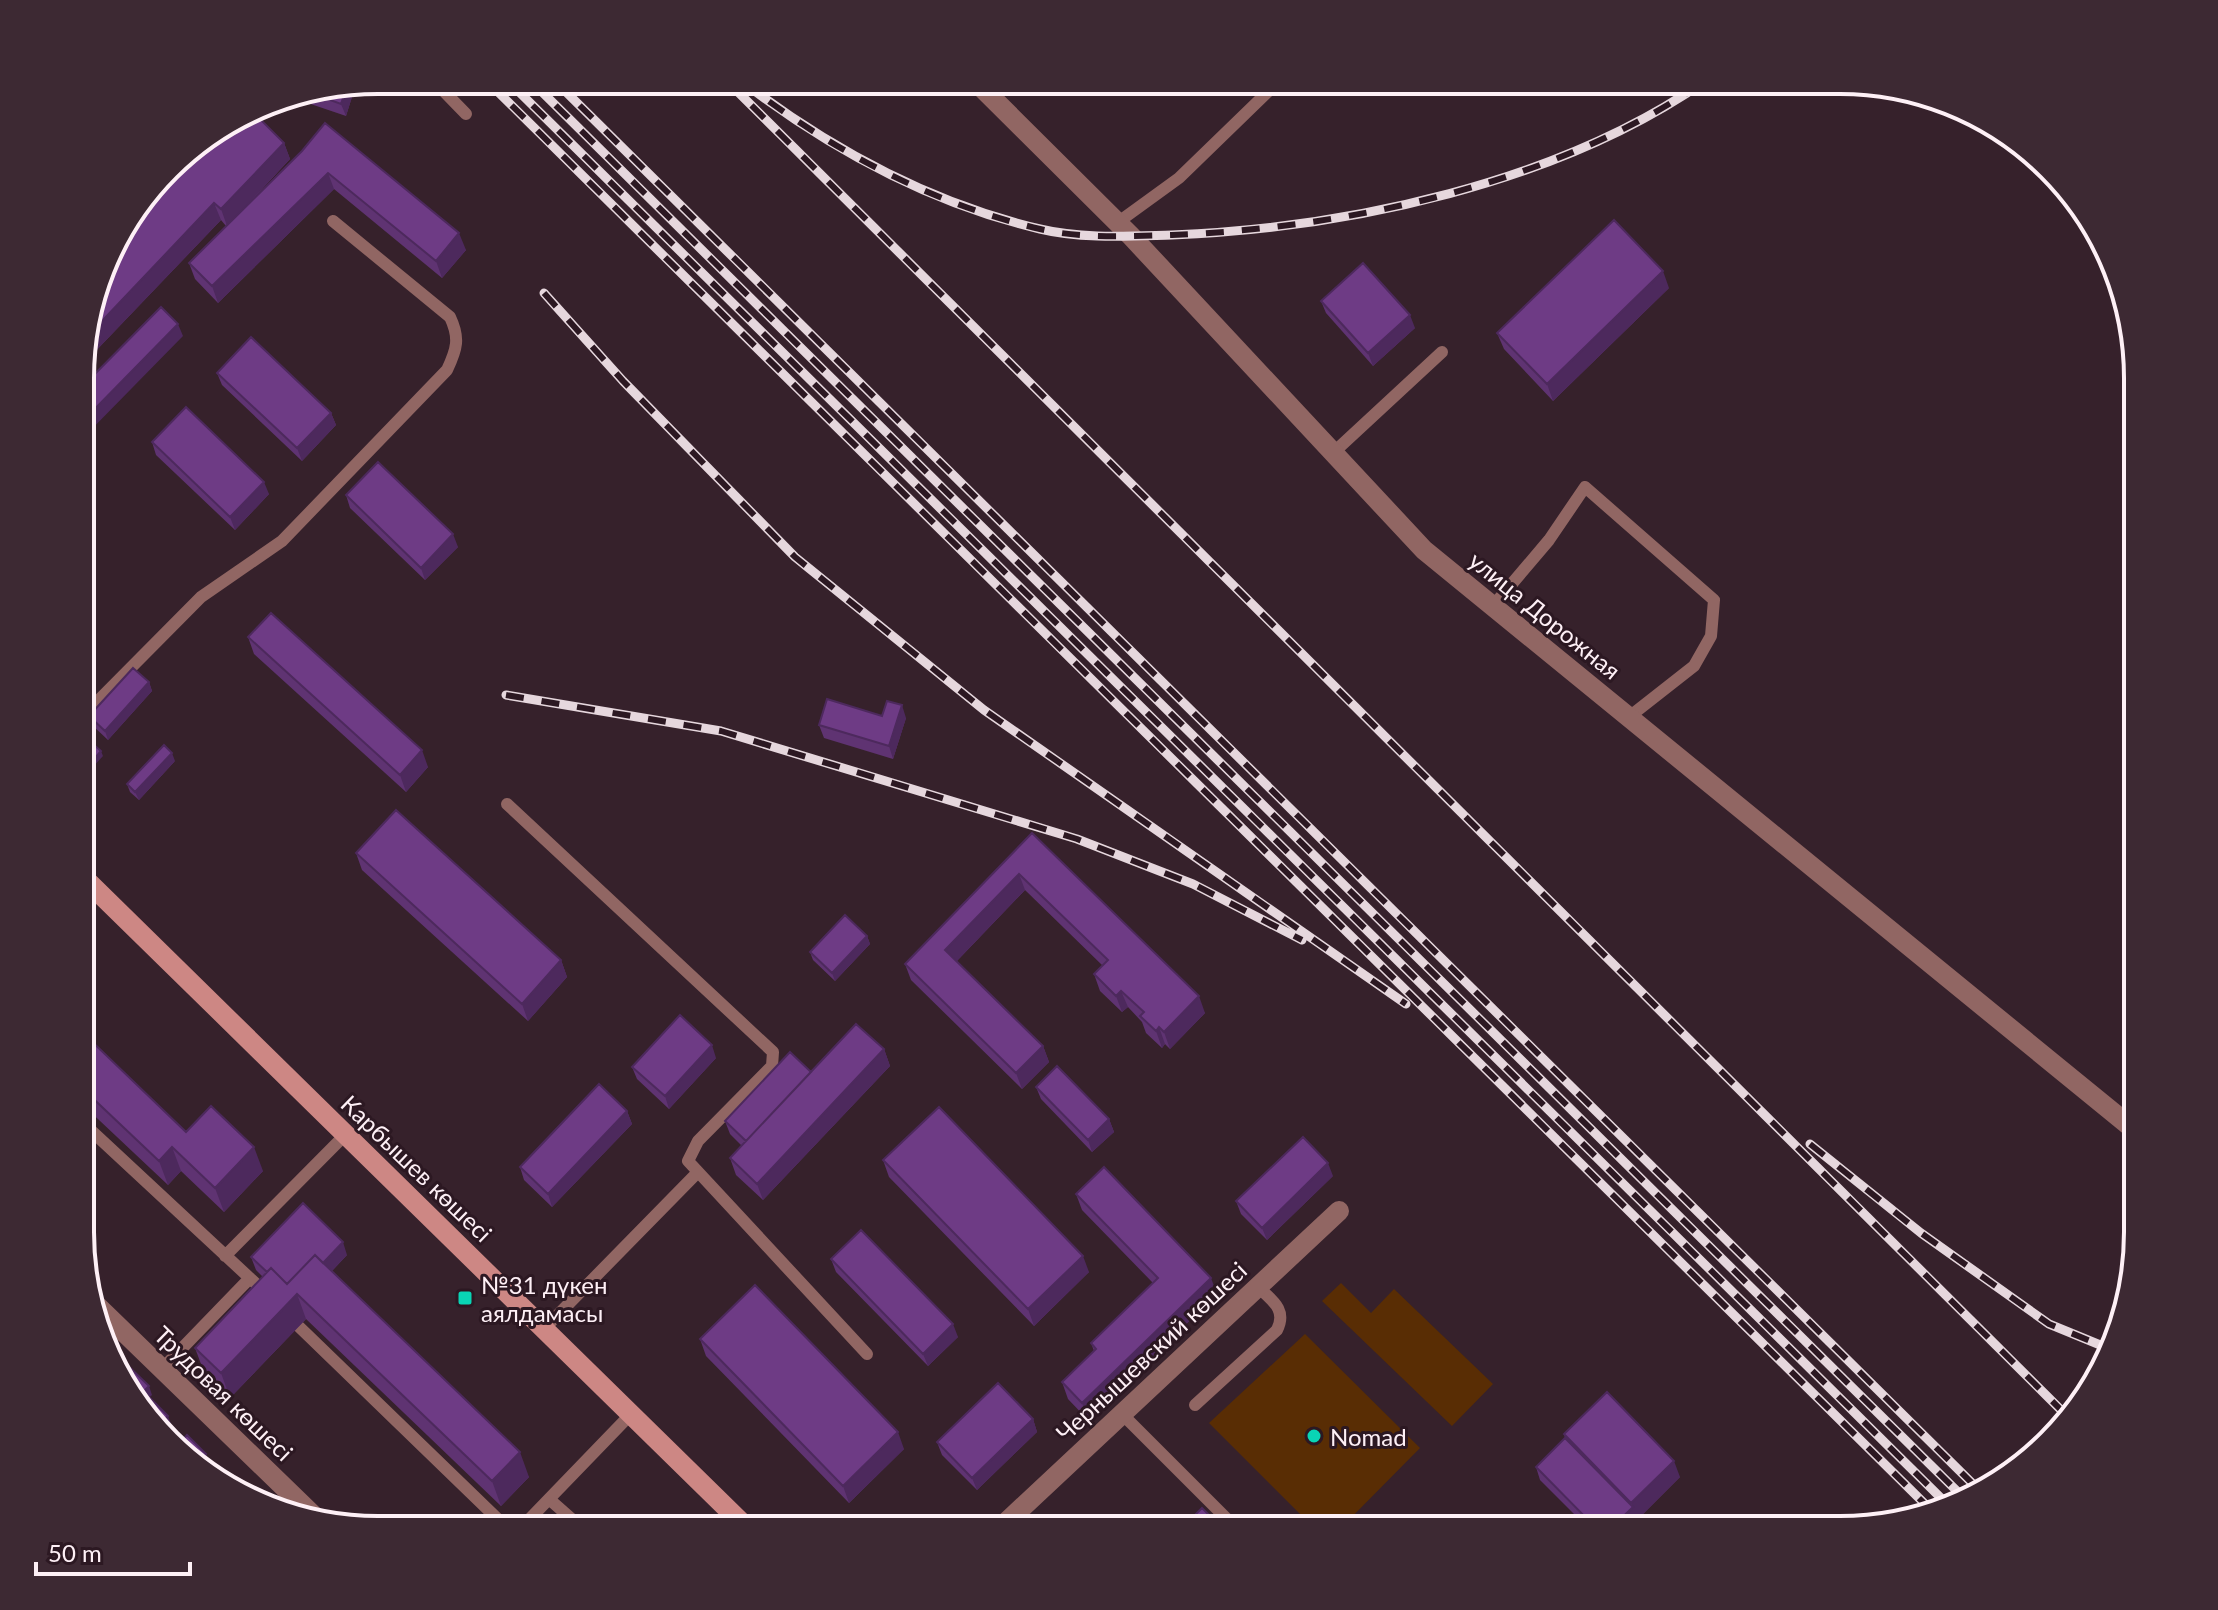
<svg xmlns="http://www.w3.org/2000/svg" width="2218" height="1610" font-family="Lato,sans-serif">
<rect width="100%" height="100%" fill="#36212b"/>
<path fill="#592d04" d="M 1341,1283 L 1371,1313 L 1394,1289 L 1493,1384 L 1452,1426 L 1322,1301 Z
M 1305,1334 L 1420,1448 L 1339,1530 L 1316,1530 L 1209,1423 Z"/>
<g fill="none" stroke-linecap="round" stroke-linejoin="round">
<path stroke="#916663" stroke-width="12" d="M 433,80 L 466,114
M 1117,223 L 1179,178 L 1280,80
M 1333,453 L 1442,352
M 1493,606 L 1549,540 L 1585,487 L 1714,600 L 1711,636 L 1694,666 L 1629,717
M 83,716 L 201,597 L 282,541 L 447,370 C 457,349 460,338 450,317 L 333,221
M 507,804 L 773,1052 L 772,1066 L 698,1141 L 688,1161 L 867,1354
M 83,1123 L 268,1295
M 225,1256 L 345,1135
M 289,1317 L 508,1529
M 544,1329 L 698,1172
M 162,1369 L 250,1278
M 1195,1405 L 1277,1330 C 1287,1310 1273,1301 1258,1287
M 1121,1413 L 1238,1530
M 549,1499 L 583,1529
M 520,1529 L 631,1414"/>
<path stroke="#916663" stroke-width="20" d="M 974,80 L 1131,236 L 1424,550 L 2137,1132
M 93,1302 L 319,1521"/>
<path stroke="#916663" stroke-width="20" d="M 998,1530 L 1339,1211"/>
<path stroke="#cd8784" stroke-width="20" d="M 83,877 L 749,1530"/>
<g stroke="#e6d7dd" stroke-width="9">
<path id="rail" d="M 486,80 L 1930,1509
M 507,80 L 1948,1505
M 530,80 L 1966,1500
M 554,80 L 1981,1492
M 726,80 L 2070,1419
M 740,80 C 830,149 929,203 1040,229 C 1081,239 1130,236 1172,235 C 1348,228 1558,183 1705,81
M 544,293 L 623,381 L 795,557 L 984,710 L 1406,1004
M 506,695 L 721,731 L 1077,839 L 1193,884 L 1302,940
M 1810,1144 L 1921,1233 L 2049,1324 L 2110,1349"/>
</g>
<use href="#rail" stroke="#2c1822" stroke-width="6" stroke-dasharray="18" stroke-linecap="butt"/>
</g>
<path fill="#5f3372" d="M 1377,80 L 1396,80 L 1386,90 Z
M 356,84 L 346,116 L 290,97 Z
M 284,143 L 290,159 L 239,214 L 302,151 L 466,250 L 442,278 L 334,189 L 218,303 L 195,279 L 189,263 L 226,226 L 221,220 L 89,358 L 82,352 L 82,340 L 111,246 Z
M 1669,288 L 1553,401 L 1504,349 L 1497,333 Z
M 1321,301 L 1415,328 L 1373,366 L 1326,313 Z
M 217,373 L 331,413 L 336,425 L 302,461 L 222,385 Z
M 152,442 L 269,494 L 235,530 L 156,455 Z
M 346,495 L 458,547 L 425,580 L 350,508 Z
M 248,637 L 428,767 L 406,792 L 254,654 Z
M 149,682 L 152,691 L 108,740 L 92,725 L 89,716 Z
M 882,716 L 906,718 L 893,759 L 824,738 L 819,725 Z
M 175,761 L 139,800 L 130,792 L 127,784 Z
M 1032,833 L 1205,1013 L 1170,1049 L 1165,1044 L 1162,1048 L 1146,1033 L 1142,1022 L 1128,1007 L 1122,1012 L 1100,991 L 1094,974 L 1103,966 L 1025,890 L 956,962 L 1043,1046 L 1049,1062 L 1022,1089 L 911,980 L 905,964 Z
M 356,853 L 561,960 L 567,977 L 528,1021 L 362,870 Z
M 867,936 L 870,944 L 835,981 L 813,960 L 810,952 Z
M 82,1032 L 186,1132 L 263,1171 L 224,1212 L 181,1171 L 168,1185 L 82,1104 Z
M 884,1049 L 890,1066 L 763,1200 L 736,1175 L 730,1158 L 742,1146 L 730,1134 L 725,1121 L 811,1072 Z
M 716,1058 L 669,1109 L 637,1079 L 632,1067 Z
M 1036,1087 L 1109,1119 L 1114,1132 L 1092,1152 L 1041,1099 Z
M 627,1111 L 632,1124 L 552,1207 L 524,1180 L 520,1167 Z
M 883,1160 L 1089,1272 L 1034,1326 L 889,1177 Z
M 1333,1176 L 1267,1240 L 1241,1214 L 1236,1201 Z
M 1076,1194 L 1217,1294 L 1088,1420 L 1068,1399 L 1062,1382 L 1094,1351 L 1091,1343 L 1153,1283 L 1082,1210 Z
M 347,1255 L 332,1271 L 529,1477 L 501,1506 L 306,1319 L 230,1398 L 204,1372 L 195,1348 L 263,1277 L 256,1270 L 251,1257 Z
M 831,1259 L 958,1337 L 928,1366 L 836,1272 Z
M 700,1339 L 904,1449 L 849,1503 L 706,1356 Z
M 1033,1419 L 1037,1432 L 977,1490 L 942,1455 L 937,1442 Z
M 1564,1434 L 1680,1477 L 1627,1530 L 1590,1530 L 1540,1480 L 1536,1467 L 1565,1438 Z"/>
<path fill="#4d295d" d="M 1383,80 L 1396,80 L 1386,90 Z
M 356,84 L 346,116 L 341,104 L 347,86 Z
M 284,143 L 290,159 L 227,226 L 221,209 Z
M 328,173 L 334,189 L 218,303 L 212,286 Z
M 214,203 L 221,220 L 89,358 L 83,341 Z
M 459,233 L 466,250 L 442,278 L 436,261 Z
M 1663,271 L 1669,288 L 1553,401 L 1547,384 Z
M 1410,315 L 1415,328 L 1373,366 L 1368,353 Z
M 178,324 L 183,336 L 82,439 L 82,422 Z
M 331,413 L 336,425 L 302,461 L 297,448 Z
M 264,482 L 269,494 L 235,530 L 230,517 Z
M 453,534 L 458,547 L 425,580 L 421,568 Z
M 149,682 L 152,691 L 108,740 L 105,731 Z
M 902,705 L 906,718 L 893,759 L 889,746 Z
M 422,750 L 428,767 L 406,792 L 400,775 Z
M 101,751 L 103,756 L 91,769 L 90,764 Z
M 172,753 L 175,761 L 139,800 L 135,792 Z
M 1019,874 L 1025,890 L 951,967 L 945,950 Z
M 867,936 L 870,944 L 835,981 L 832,973 Z
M 561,960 L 567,977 L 528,1021 L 522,1004 Z
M 1121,991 L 1128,1007 L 1122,1012 L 1116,996 Z
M 1199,996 L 1205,1013 L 1170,1049 L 1164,1032 Z
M 1159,1027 L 1165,1044 L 1162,1048 L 1156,1031 Z
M 712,1045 L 716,1058 L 669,1109 L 665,1096 Z
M 1043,1046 L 1049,1062 L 1022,1089 L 1016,1073 Z
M 884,1049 L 890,1066 L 763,1200 L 757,1184 Z
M 627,1111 L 632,1124 L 552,1207 L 548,1194 Z
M 1109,1119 L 1114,1132 L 1092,1152 L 1088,1140 Z
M 172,1147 L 181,1171 L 168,1185 L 159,1161 Z
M 254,1147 L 263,1171 L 224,1212 L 215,1188 Z
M 1328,1163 L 1333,1176 L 1267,1240 L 1262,1228 Z
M 343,1242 L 347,1255 L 304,1300 L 297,1294 L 306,1319 L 230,1398 L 221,1373 L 291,1296 Z
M 1083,1256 L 1089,1272 L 1034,1326 L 1028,1309 Z
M 1211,1278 L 1217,1294 L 1088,1420 L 1082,1403 Z
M 953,1324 L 958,1337 L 928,1366 L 923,1354 Z
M 149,1386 L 152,1395 L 141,1405 L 136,1399 Z
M 168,1416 L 171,1424 L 164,1431 L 158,1425 Z
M 1033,1419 L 1037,1432 L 977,1490 L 972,1478 Z
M 898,1432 L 904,1449 L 849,1503 L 843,1486 Z
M 520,1452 L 529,1477 L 501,1506 L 492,1481 Z
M 206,1454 L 209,1463 L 201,1471 L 195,1466 Z
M 1674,1461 L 1680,1477 L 1637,1520 L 1631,1503 Z
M 1633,1507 L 1637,1520 L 1627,1530 L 1609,1530 Z"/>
<path fill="#6e3b85" stroke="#4d295d" stroke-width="2" d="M 347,86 L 341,104 L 311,93 Z
M 250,112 L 257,116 L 284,143 L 221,209 L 214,203 L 83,341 L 111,246 L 181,154 Z
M 325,123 L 459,233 L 436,261 L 328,173 L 212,286 L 189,263 L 302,151 Z
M 1614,220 L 1663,271 L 1547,384 L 1497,333 Z
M 1363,263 L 1410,315 L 1368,353 L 1321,301 Z
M 161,307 L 178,324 L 82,422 L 82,387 Z
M 251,337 L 331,413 L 297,448 L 217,373 Z
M 186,407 L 264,482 L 230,517 L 152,442 Z
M 378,462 L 453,534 L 421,568 L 346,495 Z
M 271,613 L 422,750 L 400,775 L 248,637 Z
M 133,668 L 149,682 L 105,731 L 89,716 Z
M 827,699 L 882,716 L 887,701 L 902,705 L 889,746 L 819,725 Z
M 85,737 L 101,751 L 90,764 L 82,758 L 82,740 Z
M 164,745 L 172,753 L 135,792 L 127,784 Z
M 396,810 L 561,960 L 522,1004 L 356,853 Z
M 1032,833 L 1199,996 L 1164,1032 L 1159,1027 L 1156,1031 L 1140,1016 L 1144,1012 L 1121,991 L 1116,996 L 1094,974 L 1108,960 L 1019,874 L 945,950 L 1043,1046 L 1016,1073 L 905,964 Z
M 845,915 L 867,936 L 832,973 L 810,952 Z
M 680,1015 L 712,1045 L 665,1096 L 632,1067 Z
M 856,1024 L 884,1049 L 757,1184 L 730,1158 Z
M 82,1032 L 186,1132 L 211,1106 L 254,1147 L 215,1188 L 172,1147 L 159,1161 L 82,1088 Z
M 790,1052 L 811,1072 L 746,1141 L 725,1121 Z
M 1057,1066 L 1109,1119 L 1088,1140 L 1036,1087 Z
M 599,1084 L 627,1111 L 548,1194 L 520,1167 Z
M 939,1107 L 1083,1256 L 1028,1309 L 883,1160 Z
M 1303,1137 L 1328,1163 L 1262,1228 L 1236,1201 Z
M 1104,1167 L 1211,1278 L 1082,1403 L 1062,1382 L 1096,1349 L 1091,1343 L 1158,1278 L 1076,1194 Z
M 303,1203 L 343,1242 L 323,1263 L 315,1255 L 287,1284 L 271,1268 L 267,1272 L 251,1257 Z
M 861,1230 L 953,1324 L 923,1354 L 831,1259 Z
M 315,1255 L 520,1452 L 492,1481 L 297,1294 L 221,1373 L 195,1348 L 271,1268 L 287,1284 Z
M 755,1285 L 898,1432 L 843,1486 L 700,1339 Z
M 121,1359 L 149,1386 L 136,1399 L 120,1380 L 115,1365 Z
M 998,1383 L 1033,1419 L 972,1478 L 937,1442 Z
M 1607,1392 L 1674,1461 L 1631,1503 L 1564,1434 Z
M 150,1398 L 168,1416 L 158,1425 L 142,1406 Z
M 187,1435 L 206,1454 L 195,1466 L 177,1446 Z
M 1565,1438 L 1633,1507 L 1609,1530 L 1598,1530 L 1536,1467 Z
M 222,1469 L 239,1486 L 235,1489 L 214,1477 Z
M 1202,1508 L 1224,1530 L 1180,1530 Z"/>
<g fill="#09d5b5" stroke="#2c1822" stroke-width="3">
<rect x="457" y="1290" width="16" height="16" rx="4"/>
<circle cx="1314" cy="1436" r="8"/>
</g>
<g text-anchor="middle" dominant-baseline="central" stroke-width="6" stroke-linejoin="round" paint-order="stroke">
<g font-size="24" fill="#fef0f6" stroke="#2c1822">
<text transform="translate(1545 615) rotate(39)">улица Дорожная</text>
<text transform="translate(417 1168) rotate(44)">Карбышев көшесі</text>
<text transform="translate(1151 1351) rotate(-43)">Чернышевский көшесі</text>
<text transform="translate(224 1393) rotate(44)">Трудовая көшесі</text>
</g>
<g font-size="24" fill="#fef0f6" stroke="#2c1822" text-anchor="start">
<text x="481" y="1284">№31 дүкен<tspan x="481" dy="28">аялдамасы</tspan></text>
<text x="1330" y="1436">Nomad</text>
</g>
</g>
<path d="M0 0H2218V1610H0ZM378 94H1840A284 284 0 0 1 2124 378V1232A284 284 0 0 1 1840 1516H378A284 284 0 0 1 94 1232V378A284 284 0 0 1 378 94Z" fill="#3d2933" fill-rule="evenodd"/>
<path fill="none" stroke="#fef0f6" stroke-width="4" d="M378 94H1840A284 284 0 0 1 2124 378V1232A284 284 0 0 1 1840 1516H378A284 284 0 0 1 94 1232V378A284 284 0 0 1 378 94Z"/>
<path d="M36 1562v12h154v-12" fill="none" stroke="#fef0f6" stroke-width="4"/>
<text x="48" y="1562" font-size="24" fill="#fef0f6" stroke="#2c1822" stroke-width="6" paint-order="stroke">50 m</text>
</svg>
